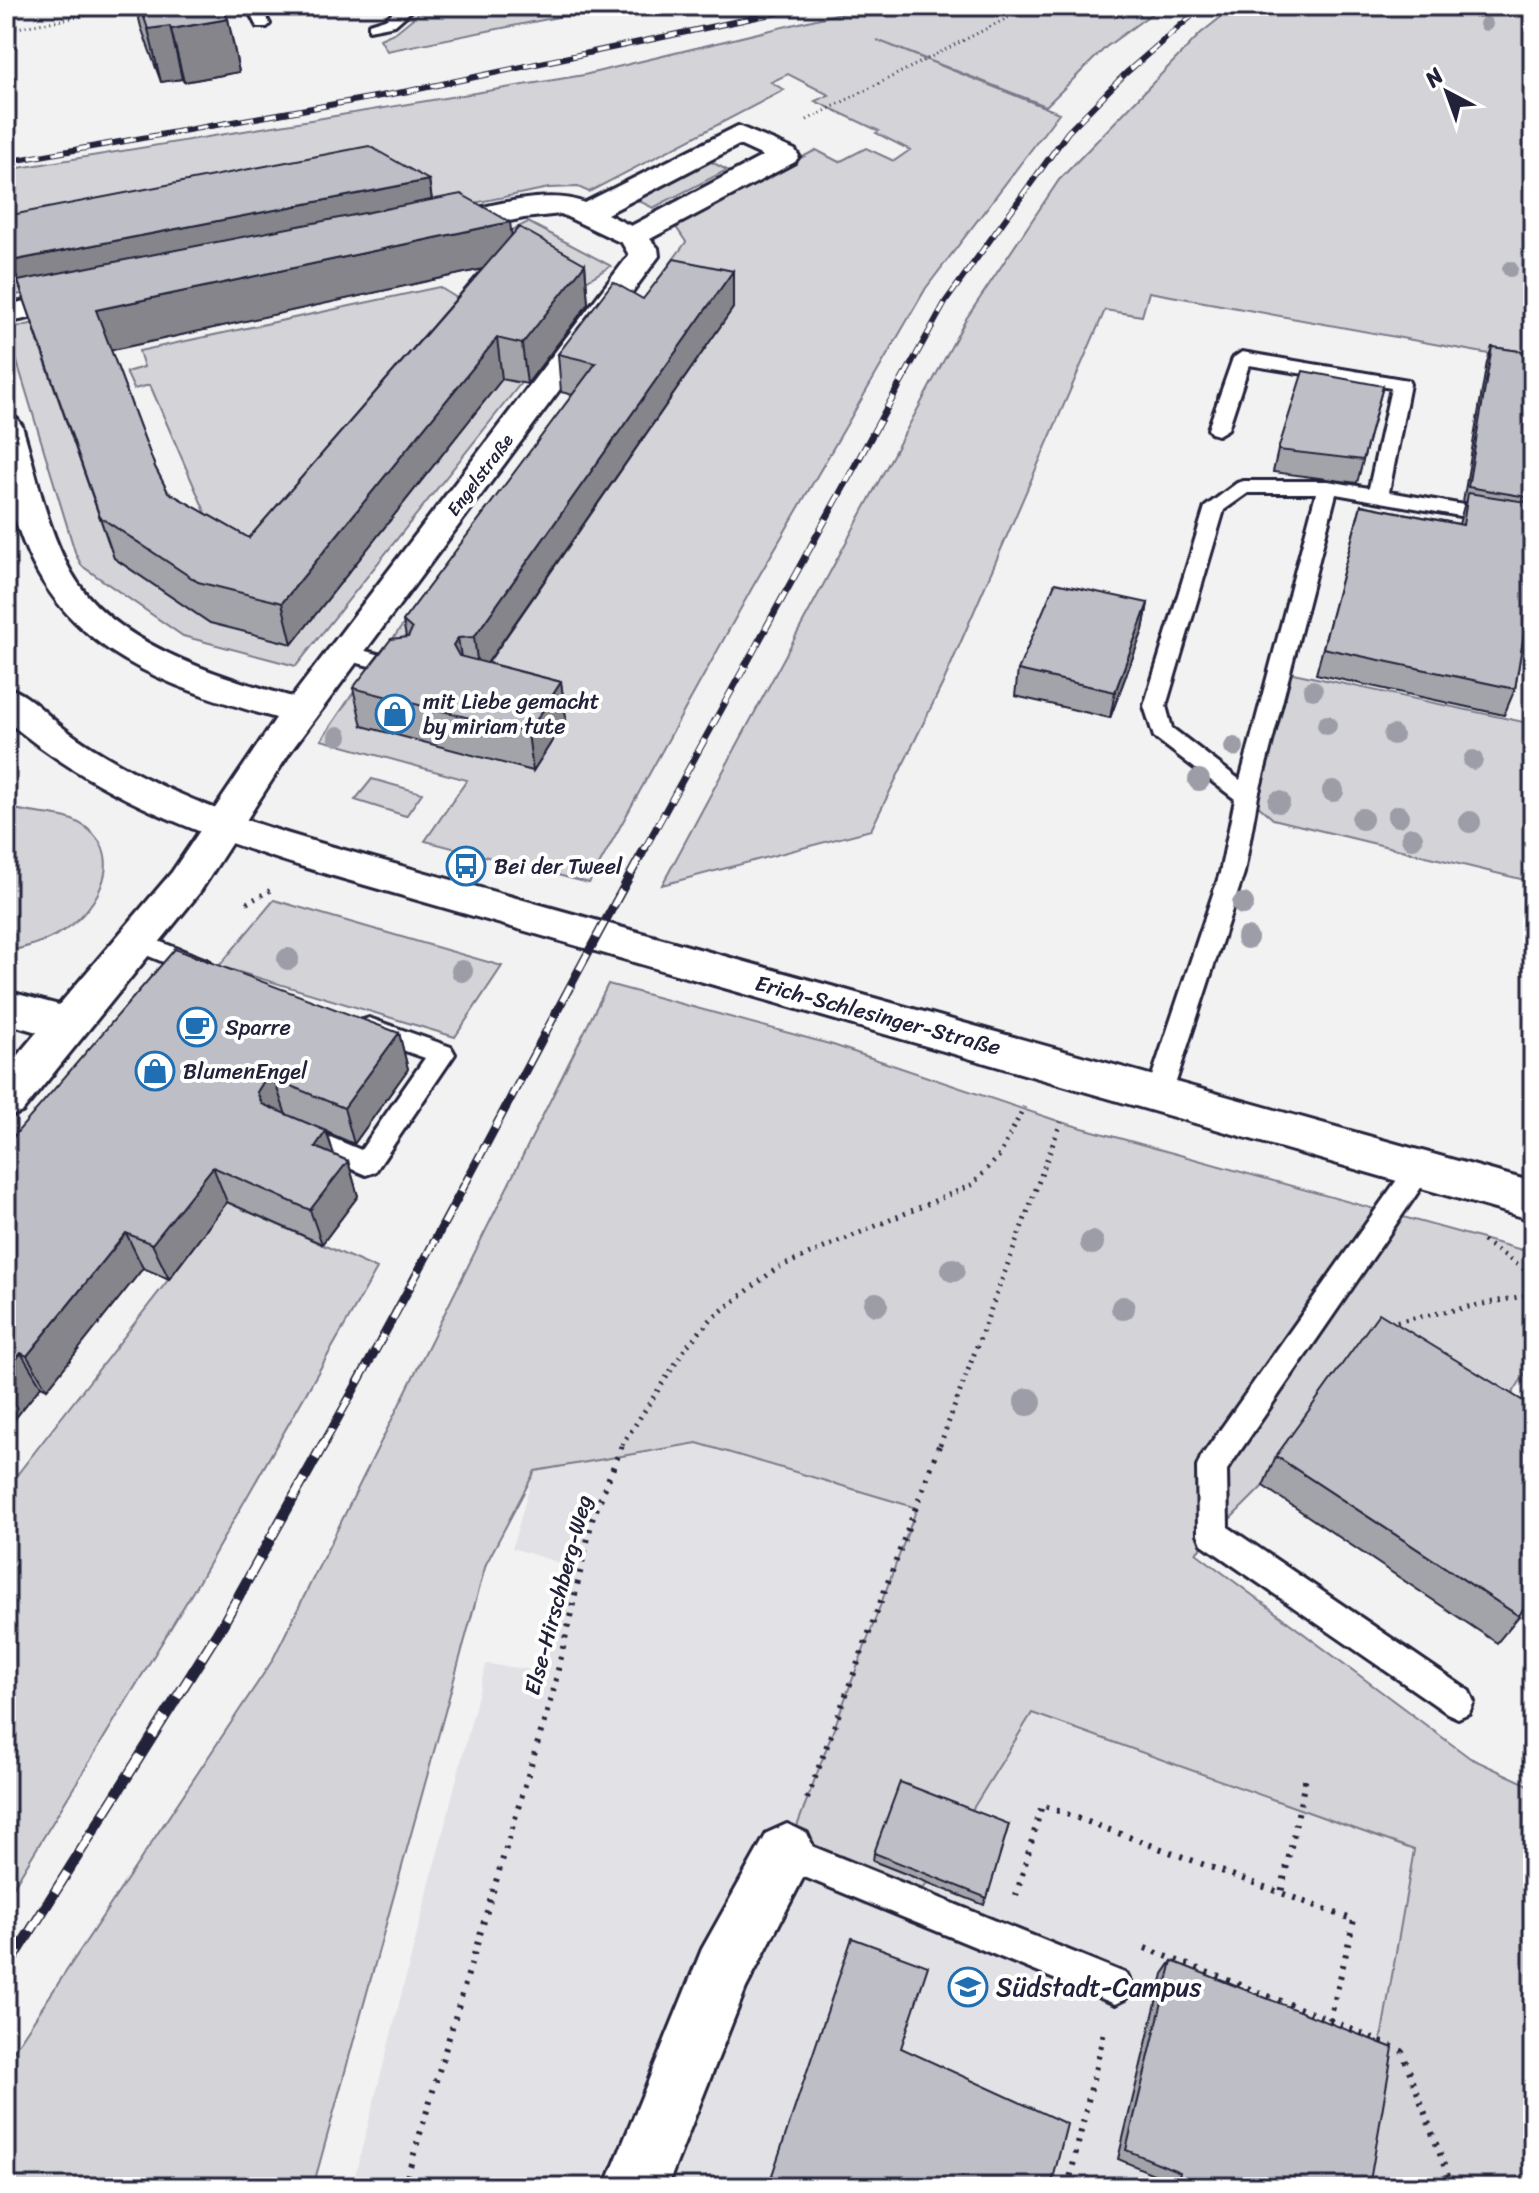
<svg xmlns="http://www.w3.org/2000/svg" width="1539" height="2193" font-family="Sriracha,sans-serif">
<rect width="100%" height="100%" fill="#f2f2f3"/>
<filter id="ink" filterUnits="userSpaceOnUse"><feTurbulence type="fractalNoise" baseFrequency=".0125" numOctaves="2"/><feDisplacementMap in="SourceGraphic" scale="16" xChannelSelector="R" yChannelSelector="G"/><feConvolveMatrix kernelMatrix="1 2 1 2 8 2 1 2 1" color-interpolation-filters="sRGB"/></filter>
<g filter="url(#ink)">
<path fill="#e2e2e6" d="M 697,1443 L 917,1507 L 1533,1787 L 1533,2187 L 352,2187 L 486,1664 L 543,1671 L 563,1564 L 512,1548 L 534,1471 Z"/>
<path fill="#d3d3d8" stroke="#7a7a8a" stroke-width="2" d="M 414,6 L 613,6 L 387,51 L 380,39 L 396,32 L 418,14 Z
M 870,6 L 1162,6 L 1106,47 L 1046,106 L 877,40 L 1059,113 L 926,288 L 752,588 L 589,883 L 425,841 L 467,780 L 321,740 L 360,683 L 686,242 L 674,224 L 816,150 L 839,162 L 866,148 L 894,161 L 910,150 L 876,133 L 879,131 L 815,101 L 829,95 L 788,74 L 771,82 L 784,90 L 589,192 L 578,187 L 549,188 L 6,297 L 6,170 L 584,75 Z
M 1235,6 L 1533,6 L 1533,362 L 1149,292 L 1142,316 L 1105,310 L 943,683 L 871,830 L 662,885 L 966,319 L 1059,180 L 1201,33 Z
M 708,160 L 727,170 L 653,208 L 633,198 Z
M 528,222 L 611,266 L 579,285 L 496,238 Z
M 462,233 L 34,330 L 114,558 L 210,623 L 502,379 L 521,383 L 296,666 L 183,636 L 82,566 L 76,555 L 7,329 Z
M 439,287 L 483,314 L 254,543 L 210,523 L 150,385 L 134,389 L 126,372 L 144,367 L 139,351 Z
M 1279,670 L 1533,724 L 1533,882 L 1273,819 L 1247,796 Z
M 372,779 L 422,793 L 406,816 L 355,800 Z
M 6,806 C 32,817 65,810 88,829 C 128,861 93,915 58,934 C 42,943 24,948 6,952 Z
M 274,900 L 502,966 L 455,1037 L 219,966 Z
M 608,984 L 833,1045 L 1061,1122 L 1533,1253 L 1533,1361 L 1502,1410 L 1263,1486 L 1196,1553 L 1470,1758 L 1533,1787 L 1533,2187 L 1355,2187 L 1414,1850 L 1032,1713 L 915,1902 L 787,1853 L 917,1508 L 697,1443 L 535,1471 L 486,1564 L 313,2187 L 6,2187 L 6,2062 L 272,1661 Z
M 149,1157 L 229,1203 L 377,1269 L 195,1588 L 6,1899 L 6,1489 L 189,1253 Z"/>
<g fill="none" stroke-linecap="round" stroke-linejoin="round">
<g stroke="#22223b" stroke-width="6">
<path id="lane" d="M 246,6 L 260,6 L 270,24 L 267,27 L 257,27 Z
M 395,6 L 409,6 L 411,11 L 395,25 L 369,30 L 369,24 L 385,19 L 396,10 Z
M 1242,352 L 1408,380 L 1410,384 L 1389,492 L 1533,517 L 1533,529 L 1336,494 L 1258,796 L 1244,873 L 1172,1094 L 1168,1101 L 1159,1104 L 1150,1101 L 1146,1094 L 1220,873 L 1235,799 L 1154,737 L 1144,706 L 1205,507 L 1237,483 L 1244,481 L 1328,481 L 1369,488 L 1391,388 L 1249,365 L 1228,429 L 1218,435 L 1211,433 L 1208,429 L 1233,358 ZM 1248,493 L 1316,493 L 1240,780 L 1172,728 L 1166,706 L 1224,510 Z
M 346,646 L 413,663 L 416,668 L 413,673 L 405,675 L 338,658 L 335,653 L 338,648 Z
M 138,933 L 209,961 L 212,968 L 209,975 L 200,977 L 129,948 L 126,942 L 129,936 Z
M 369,1018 L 451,1047 L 455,1054 L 375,1172 L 366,1175 L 290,1143 L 286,1135 L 290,1127 L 299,1124 L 361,1150 L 425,1058 L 360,1035 L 356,1028 L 360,1021 Z
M 1420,1157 L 1429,1160 L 1433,1168 L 1429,1176 L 1227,1470 L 1228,1527 L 1469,1691 L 1474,1702 L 1469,1713 L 1458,1718 L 1447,1713 L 1202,1544 L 1198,1534 L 1197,1467 L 1201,1457 L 1411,1160 Z
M 787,1836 L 1127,1974 L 1133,1986 L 1127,1998 L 1115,2004 L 775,1865 L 770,1853 L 775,1841 Z"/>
</g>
<g stroke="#22223b" stroke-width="6">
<path id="street" d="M 738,126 L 795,150 L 799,156 L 795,162 L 650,239 L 658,248 L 659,256 L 290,752 L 200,892 L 22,1112 L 6,1118 L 6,1069 L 37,1032 L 6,1023 L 6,991 L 59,1005 L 172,872 L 276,718 C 168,687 62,652 21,536 C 15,519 7,500 6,483 C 4,461 6,438 6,416 L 17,419 L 22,426 C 37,474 46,528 71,572 C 111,644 218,676 292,697 L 629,255 L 622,243 L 561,214 L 524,218 L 438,236 L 428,233 L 423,227 L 428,221 C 467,211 548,186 584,203 ZM 739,145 L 763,156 L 631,226 L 607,214 Z
M 84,289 L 95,292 L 99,298 L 95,304 L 6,323 L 6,305 Z
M 787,1824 L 807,1833 L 816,1853 L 746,1988 L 667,2187 L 605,2187 L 702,1949 L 767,1833 Z"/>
</g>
<g stroke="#22223b" stroke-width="6">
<path id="secondary" d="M 6,687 C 30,694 46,715 66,730 C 82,742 100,753 118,763 C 184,801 257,825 330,846 L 1533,1182 L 1533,1220 L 330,875 C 213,840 101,801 6,720 Z"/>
</g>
<path stroke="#22223b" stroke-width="3" stroke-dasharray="1 4" stroke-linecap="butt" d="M 6,30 L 138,6
M 807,120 L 1031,6"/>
<path stroke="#22223b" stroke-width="5" stroke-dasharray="2 6" stroke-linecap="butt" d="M 247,903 L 271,890
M 1483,1241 L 1533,1275
M 1389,1323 L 1533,1294
M 622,1445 L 687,1346 L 712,1318 L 777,1268 L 972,1185 L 1000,1155 L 1024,1107
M 940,1445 L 1061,1122"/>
<path stroke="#22223b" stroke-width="6" stroke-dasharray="3 8" stroke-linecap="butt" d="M 807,1799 L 940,1443
M 1016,1896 L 1042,1805 L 1281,1893 L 1306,1777
M 1145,1948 L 1330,2020 L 1354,1920 L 1281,1893
M 1330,2020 L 1402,2051 L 1452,2187
M 404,2187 L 553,1692 L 592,1520 L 623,1443
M 1068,2187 L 1104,2032"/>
<use href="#lane" fill="#fff" fill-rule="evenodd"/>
<use href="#street" fill="#fff" fill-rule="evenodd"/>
<use href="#secondary" fill="#fff" fill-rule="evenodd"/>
<g stroke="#22223b" stroke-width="6">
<path id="rail-far3" d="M 6,162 L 409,91 L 809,6
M 904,377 L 946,301 L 1068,132 L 1126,73 L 1203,6"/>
</g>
<g stroke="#22223b" stroke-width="7">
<path id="rail-far2" d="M 644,850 L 905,375"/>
</g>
<g stroke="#22223b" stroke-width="9">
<path id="rail-far1" d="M 323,1445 C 434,1248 536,1046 645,848"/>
</g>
<g stroke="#22223b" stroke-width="11">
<path id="rail" d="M 6,1970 L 223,1624 L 324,1443"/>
</g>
<use href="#rail-far3" stroke="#fff" stroke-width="4" stroke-dasharray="12" stroke-linecap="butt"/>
<use href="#rail-far2" stroke="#fff" stroke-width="5" stroke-dasharray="14" stroke-linecap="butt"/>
<use href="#rail-far1" stroke="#fff" stroke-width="6" stroke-dasharray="18" stroke-linecap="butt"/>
<use href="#rail" stroke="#fff" stroke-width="8" stroke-dasharray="23" stroke-linecap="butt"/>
</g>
<g fill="#9d9da8">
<circle cx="1486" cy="24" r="7"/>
<circle cx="1510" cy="269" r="8"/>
<circle cx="1313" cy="690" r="10"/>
<circle cx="1327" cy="725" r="10"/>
<circle cx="1393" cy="735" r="10"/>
<circle cx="338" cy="736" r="10"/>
<circle cx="1234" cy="747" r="10"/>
<circle cx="1473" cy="760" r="10"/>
<circle cx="1199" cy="780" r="11"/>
<circle cx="1333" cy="791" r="11"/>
<circle cx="1279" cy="802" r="11"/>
<circle cx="1398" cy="816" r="11"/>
<circle cx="1362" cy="819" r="11"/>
<circle cx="1470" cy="822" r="11"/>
<circle cx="1412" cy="838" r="11"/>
<circle cx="1243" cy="904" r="11"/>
<circle cx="1247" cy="938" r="11"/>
<circle cx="288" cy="959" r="11"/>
<circle cx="462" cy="971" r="11"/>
<circle cx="1092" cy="1243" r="12"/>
<circle cx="953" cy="1270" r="12"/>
<circle cx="876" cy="1304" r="12"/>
<circle cx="1123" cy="1308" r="12"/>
<circle cx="1028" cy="1402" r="14"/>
</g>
<path fill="#a3a3aa" stroke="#22223b" stroke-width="2" fill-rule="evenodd" d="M 136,6 L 222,6 L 228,19 L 239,72 L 184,82 L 182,79 L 161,82 L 141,27 Z
M 429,180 L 432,200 L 512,235 L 585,264 L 588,304 L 527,384 L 502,379 L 292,644 L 210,623 L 114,558 L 6,247 ZM 482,269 L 249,538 L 168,492 L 155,467 L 111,350 Z
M 733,271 L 733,308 L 488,663 L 561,682 L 566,719 L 533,771 L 362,726 L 353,688 L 406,637 L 403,621 L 573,395 L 561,392 L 558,354 L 643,299 Z
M 1492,347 L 1533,353 L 1533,578 L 1515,689 L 1504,715 L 1316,674 L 1361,505 L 1459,524 L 1465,502 L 1463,502 L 1487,362 Z
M 1383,386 L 1357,483 L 1273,472 L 1278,450 Z
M 1148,603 L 1143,630 L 1110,718 L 1015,696 L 1018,670 Z
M 399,1033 L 408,1069 L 354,1144 L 327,1132 L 334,1155 L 348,1161 L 358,1196 L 322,1244 L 227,1202 L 169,1279 L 143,1268 L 47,1389 L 41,1386 L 6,1430 L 6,1145 Z
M 1276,1456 L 1519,1616 L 1497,1643 L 1263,1486 Z
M 1009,1824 L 984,1905 L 873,1861 L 874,1853 Z
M 1172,1961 L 1369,2187 L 1169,2187 L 1170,2181 L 1118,2159 L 1163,1974 Z"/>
<path fill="#85858b" stroke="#22223b" stroke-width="2" d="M 228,19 L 239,72 L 184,82 L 171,29 Z
M 170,26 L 182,79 L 161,82 L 148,29 Z
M 429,180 L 434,216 L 24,298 L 11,261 Z
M 510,222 L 515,262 L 108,351 L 96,310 Z
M 585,264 L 588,304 L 527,384 L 522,344 Z
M 733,271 L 733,308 L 479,675 L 474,637 Z
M 497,338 L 502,379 L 292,644 L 282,603 Z
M 1148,603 L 1143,630 L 1110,718 L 1115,692 Z
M 458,638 L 464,676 L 453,645 Z
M 561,682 L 566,719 L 533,771 L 528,733 Z
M 399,1033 L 408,1069 L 354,1144 L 344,1108 Z
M 274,1079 L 286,1115 L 269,1128 L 257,1092 L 263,1082 Z
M 326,1131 L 338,1167 L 315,1147 Z
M 348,1161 L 358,1196 L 322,1244 L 310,1210 Z
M 213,1167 L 227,1202 L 169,1279 L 152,1244 Z
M 126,1233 L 143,1268 L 47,1389 L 27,1356 Z
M 21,1353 L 41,1386 L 6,1430 L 6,1371 Z"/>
<path fill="#bebec6" stroke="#22223b" stroke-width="2" d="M 140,6 L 222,6 L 228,19 L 171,29 L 170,26 L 148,29 Z
M 369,146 L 429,180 L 11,261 L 6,247 L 6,216 Z
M 461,194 L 510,222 L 96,310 L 155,467 L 168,492 L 249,538 L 519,227 L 585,264 L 522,344 L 497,338 L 282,603 L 198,582 L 100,517 L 18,281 Z
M 674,259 L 733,271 L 474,637 L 458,638 L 453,645 L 459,656 L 561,682 L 528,733 L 353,688 L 391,639 L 408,637 L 412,629 L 403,621 L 596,363 L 558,354 L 613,282 L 643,299 Z
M 1492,347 L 1533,353 L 1533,498 L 1468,487 Z
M 1303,371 L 1383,386 L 1363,460 L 1278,450 Z
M 1468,493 L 1533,503 L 1533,578 L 1515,689 L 1323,648 L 1361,505 L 1463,525 Z
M 1055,583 L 1148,603 L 1115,692 L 1018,670 Z
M 175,949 L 399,1033 L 344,1108 L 274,1079 L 263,1082 L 257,1092 L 262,1104 L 326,1131 L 315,1147 L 348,1161 L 310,1210 L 213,1167 L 152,1244 L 126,1233 L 27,1356 L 21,1353 L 6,1371 L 6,1145 Z
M 1379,1313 L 1533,1407 L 1533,1591 L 1519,1616 L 1276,1456 Z
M 900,1782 L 1009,1824 L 987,1898 L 874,1853 Z
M 852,1938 L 928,1966 L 901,2048 L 1067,2124 L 1051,2187 L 768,2187 Z
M 1172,1961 L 1393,2048 L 1369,2187 L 1176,2187 L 1180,2172 L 1126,2150 Z"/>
</g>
<defs>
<g id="shop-ring" transform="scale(2)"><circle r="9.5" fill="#fff" stroke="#1f6fb2" stroke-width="1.5"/><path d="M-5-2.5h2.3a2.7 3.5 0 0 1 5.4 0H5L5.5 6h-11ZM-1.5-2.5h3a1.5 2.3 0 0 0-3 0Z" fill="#1f6fb2"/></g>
<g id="bus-ring" transform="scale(2)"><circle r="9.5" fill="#fff" stroke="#1f6fb2" stroke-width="1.5"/><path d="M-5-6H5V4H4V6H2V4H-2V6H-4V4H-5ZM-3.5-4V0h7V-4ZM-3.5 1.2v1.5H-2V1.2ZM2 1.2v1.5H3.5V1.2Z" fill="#1f6fb2"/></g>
<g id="cafe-ring" transform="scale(2)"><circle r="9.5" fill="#fff" stroke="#1f6fb2" stroke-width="1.5"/><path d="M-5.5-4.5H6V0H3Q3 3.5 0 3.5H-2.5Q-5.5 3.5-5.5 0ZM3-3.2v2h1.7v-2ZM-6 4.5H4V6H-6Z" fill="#1f6fb2"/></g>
<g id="university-ring" transform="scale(2)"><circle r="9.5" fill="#fff" stroke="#1f6fb2" stroke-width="1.5"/><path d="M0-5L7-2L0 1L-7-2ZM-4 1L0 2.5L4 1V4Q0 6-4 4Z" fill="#1f6fb2"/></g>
</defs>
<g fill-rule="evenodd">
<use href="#shop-ring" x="395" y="714"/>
<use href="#bus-ring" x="466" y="866"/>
<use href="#cafe-ring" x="197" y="1027"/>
<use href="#shop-ring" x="155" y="1071"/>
<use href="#university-ring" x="968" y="1987"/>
</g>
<g text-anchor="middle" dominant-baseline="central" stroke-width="8" stroke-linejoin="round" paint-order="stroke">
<g font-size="18" fill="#22223b" stroke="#fff">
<text transform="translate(480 475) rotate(-53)">Engelstraße</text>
</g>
<g font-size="22" fill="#22223b" stroke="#fff" text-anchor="start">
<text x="423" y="701">mit Liebe gemacht<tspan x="423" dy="25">by miriam tute</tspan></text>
<text x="494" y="866">Bei der Tweel</text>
<text x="225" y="1027">Sparre</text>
<text x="183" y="1071">BlumenEngel</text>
</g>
<g font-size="22" fill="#22223b" stroke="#fff">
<text transform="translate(878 1015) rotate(15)">Erich-Schlesinger-Straße</text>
<text transform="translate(558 1595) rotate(-75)">Else-Hirschberg-Weg</text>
</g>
<g font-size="26" fill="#22223b" stroke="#fff" text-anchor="start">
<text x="996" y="1987">Südstadt-Campus</text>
</g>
</g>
<rect width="1539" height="2193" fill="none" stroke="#fff" stroke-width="32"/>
<rect x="16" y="16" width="1507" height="2161" fill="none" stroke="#22223b" stroke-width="3" filter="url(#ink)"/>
<g transform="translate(1447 92) rotate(319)" stroke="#ffffff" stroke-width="6" paint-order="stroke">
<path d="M0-6L14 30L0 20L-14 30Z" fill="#22223b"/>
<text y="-12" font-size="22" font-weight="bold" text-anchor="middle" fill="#22223b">N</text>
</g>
</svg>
